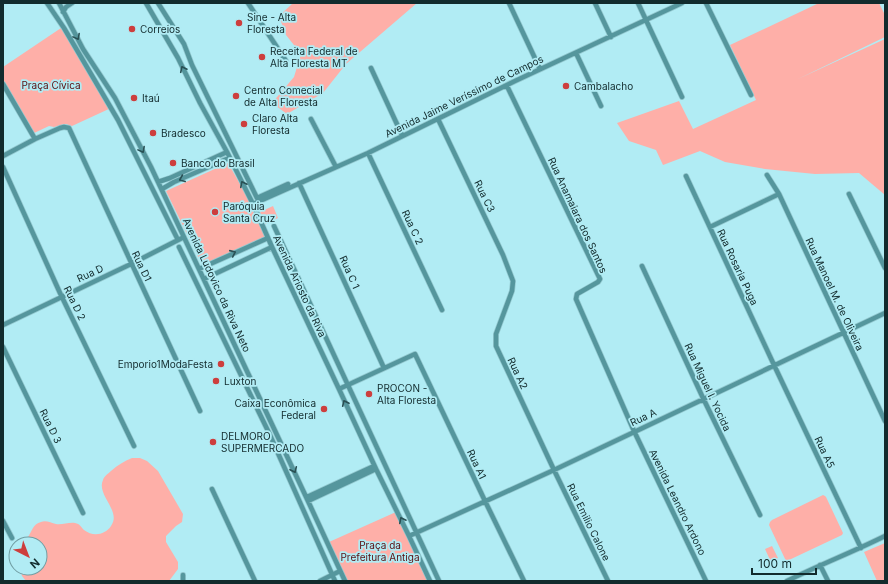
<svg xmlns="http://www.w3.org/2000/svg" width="888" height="584" font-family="Inter,sans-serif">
<rect width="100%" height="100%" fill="#b1ecf4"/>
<path fill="#feafa8" d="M 292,3 L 417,3 L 346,64 L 323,93 L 287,114 L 272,103 L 294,77 L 301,54 L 286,35 L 279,16 L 292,4 Z
M 819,3 L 879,3 L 885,15 L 885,37 L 798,79 L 885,39 L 885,195 L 859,173 L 815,174 L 765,169 L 725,162 L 700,151 L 663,165 L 656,150 L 629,141 L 617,123 L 679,101 L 693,129 L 756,100 L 730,45 Z
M 64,26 L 111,108 L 72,126 L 66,124 L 54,127 L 49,126 L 32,134 L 3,86 L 3,67 Z
M 228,163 L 252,205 L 265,237 L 202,265 L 166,191 Z
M 273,206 L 278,218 L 265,224 L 260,212 Z
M 132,458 L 140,458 L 147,461 L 158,471 L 183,514 L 182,522 L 176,526 L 166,536 L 166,542 L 178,562 L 178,569 L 169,581 L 26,581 L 22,576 L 20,568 L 40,568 L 40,544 L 21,544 C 24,542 26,540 28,537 C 32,531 33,524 41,522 C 46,520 51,523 56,524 C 62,525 69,522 75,523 C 80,524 81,527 84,530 C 93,537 105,535 111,526 C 122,511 96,495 103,480 C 104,476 109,473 111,471 C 118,465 124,461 132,458 Z
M 823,495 L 825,496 L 826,497 L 843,533 L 842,535 L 789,560 L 786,561 L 769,525 L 770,522 L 772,520 Z
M 396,512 L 428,581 L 347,581 L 329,542 Z
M 885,543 L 885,581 L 877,581 L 864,552 Z
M 772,546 L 778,558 L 771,562 L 765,549 Z"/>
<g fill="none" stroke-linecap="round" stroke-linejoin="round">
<g stroke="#94c9d0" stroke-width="6">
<path id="minor" d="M 47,3 L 64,28 L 118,120 L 177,238
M 59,3 L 83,49 L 115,98 L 151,167 L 308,501 L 345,581
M 146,3 L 178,58 L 200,103 L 227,152 L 253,204 L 272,247 L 339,389 L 376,469 L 409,536 L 430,581
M 158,3 L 184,44 L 192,65 L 257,198 L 288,184
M 248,3 L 286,61
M 509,3 L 540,69
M 595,3 L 611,37
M 638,3 L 682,97
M 706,3 L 751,95
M 63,12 L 66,7 L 72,3
M 576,53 L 601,106
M 371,68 L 402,135
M 3,84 L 35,139
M 507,86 L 600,279 L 598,282 L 577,294 L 576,299 L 634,431 L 706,581
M 311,119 L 336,167
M 438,119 L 503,255 L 513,281 L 512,291 L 496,334 L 496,346 L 554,470 L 608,581
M 368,153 L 442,310
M 3,156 L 35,139 L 60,128 L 64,127 L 69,128 L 130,260 L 200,411
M 3,167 L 60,293 L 134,446
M 767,175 L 779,194 L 885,421
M 686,176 L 774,365 L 861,548
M 158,182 L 170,178 L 227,152
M 299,183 L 384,368
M 162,189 L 174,182 L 229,158
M 849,194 L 885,268
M 253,204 L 368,153 L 515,81 L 682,3
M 274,226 L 439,581
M 710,227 L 779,194
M 179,247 L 269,433 L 335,581
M 642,266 L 703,398 L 760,515
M 199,269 L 268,238
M 204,279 L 272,247
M 3,325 L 131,264 L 184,237
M 3,347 L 83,513
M 339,389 L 415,354 L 485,501 L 524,581
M 212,489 L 255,581
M 307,497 L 374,466
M 308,501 L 376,469
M 3,521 L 12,538
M 409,536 L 554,470 L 885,313
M 820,565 L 828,581
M 183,575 L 183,581
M 320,581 L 340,571
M 787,581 C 819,565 853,552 885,536"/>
</g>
<use href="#minor" stroke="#55969d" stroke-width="4.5"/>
</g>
<defs><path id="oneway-chevron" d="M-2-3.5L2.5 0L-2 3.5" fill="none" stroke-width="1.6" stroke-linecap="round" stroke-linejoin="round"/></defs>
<g stroke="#295054">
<use href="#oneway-chevron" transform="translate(77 37) rotate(62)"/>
<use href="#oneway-chevron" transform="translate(183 69) rotate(-116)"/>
<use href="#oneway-chevron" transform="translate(142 150) rotate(62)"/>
<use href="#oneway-chevron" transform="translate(182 179) rotate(157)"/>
<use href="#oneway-chevron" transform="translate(243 184) rotate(-117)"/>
<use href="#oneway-chevron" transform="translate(233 253) rotate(-24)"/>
<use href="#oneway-chevron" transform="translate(345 403) rotate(-115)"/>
<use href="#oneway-chevron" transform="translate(294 470) rotate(65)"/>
<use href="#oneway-chevron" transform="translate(402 520) rotate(-117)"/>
</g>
<g fill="#cd3e3d" stroke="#b1ecf4" stroke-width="1.5">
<circle cx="239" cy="23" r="4"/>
<circle cx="132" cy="29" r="4"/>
<circle cx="262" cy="57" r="4"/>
<circle cx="566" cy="86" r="4"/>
<circle cx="236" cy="96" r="4"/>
<circle cx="134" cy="98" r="4"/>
<circle cx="244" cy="124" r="4"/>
<circle cx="153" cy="133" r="4"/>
<circle cx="173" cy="163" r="4"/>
<circle cx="215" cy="212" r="4"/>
<circle cx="221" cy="364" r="4"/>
<circle cx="216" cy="381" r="4"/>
<circle cx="369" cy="394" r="4"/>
<circle cx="324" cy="409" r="4"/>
<circle cx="213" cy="442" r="4"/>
</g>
<g text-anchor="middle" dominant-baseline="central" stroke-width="3.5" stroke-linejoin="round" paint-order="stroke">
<g font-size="10" fill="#122b2d" stroke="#b1ecf4" text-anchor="start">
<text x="247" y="17">Sine - Alta<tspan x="247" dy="12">Floresta</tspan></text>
<text x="140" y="29">Correios</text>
<text x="270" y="51">Receita Federal de<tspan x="270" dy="12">Alta Floresta MT</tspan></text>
<text x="574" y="86">Cambalacho</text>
<text x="244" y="90">Centro Comecial<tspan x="244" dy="12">de Alta Floresta</tspan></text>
<text x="142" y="98">Itaú</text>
<text x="252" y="118">Claro Alta<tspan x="252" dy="12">Floresta</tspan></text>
<text x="161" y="133">Bradesco</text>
<text x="181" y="163">Banco do Brasil</text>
<text x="223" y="206">Paróquia<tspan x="223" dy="12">Santa Cruz</tspan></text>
<text x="213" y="364" text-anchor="end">Emporio1ModaFesta</text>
<text x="224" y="381">Luxton</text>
<text x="377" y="388">PROCON -<tspan x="377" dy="12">Alta Floresta</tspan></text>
<text x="316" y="403" text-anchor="end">Caixa Econômica<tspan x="316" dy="12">Federal</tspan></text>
<text x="221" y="436">DELMORO<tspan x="221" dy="12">SUPERMERCADO</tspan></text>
</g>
<g font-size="10" fill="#5b0f11" stroke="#b1ecf4">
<text x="51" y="85">Praça Cívica</text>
<text x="380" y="545">Praça da<tspan x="380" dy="12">Prefeitura Antiga</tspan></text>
</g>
<g font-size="10" fill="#122b2d" stroke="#b1ecf4">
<text transform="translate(464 96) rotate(-26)">Avenida Jaime Veríssimo de Campos</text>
<text transform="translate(485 196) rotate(64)">Rua C3</text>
<text transform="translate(578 215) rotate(65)">Rua Anamaiara dos Santos</text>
<text transform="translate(413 227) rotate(65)">Rua C 2</text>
<text transform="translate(142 266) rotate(64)">Rua D1</text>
<text transform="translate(738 267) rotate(65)">Rua Rosaria Puga</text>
<text transform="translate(350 272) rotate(66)">Rua C 1</text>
<text transform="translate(90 273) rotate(-25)">Rua D</text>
<text transform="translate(217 285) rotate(65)">Avenida Ludovico da Riva Neto</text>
<text transform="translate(300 286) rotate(65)">Avenida Ariosto da Riva</text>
<text transform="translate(835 294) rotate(65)">Rua Manoel M. de Oliveira</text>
<text transform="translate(75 303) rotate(64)">Rua D 2</text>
<text transform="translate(518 373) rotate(65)">Rua A2</text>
<text transform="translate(708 387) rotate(65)">Rua Miguel I. Yocida</text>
<text transform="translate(643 417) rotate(-25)">Rua A</text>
<text transform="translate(51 426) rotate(64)">Rua D 3</text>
<text transform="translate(825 452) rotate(65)">Rua A5</text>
<text transform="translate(477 464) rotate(65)">Rua A1</text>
<text transform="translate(678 502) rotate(64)">Avenida Leandro Ardono</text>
<text transform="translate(589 522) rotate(64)">Rua Emilio Calone</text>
</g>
</g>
<rect width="888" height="584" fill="none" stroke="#122b2d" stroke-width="8"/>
<g transform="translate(28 556) rotate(138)"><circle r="19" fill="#b1ecf4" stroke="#719fa4"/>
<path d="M0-3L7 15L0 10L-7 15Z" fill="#cd3e3d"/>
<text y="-6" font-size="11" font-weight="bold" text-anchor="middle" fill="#122b2d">N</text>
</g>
<path d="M752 568v6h64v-6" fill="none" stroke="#122b2d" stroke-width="2"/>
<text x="758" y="568" font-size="12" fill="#122b2d" stroke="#b1ecf4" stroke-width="3" paint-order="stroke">100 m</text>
</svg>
